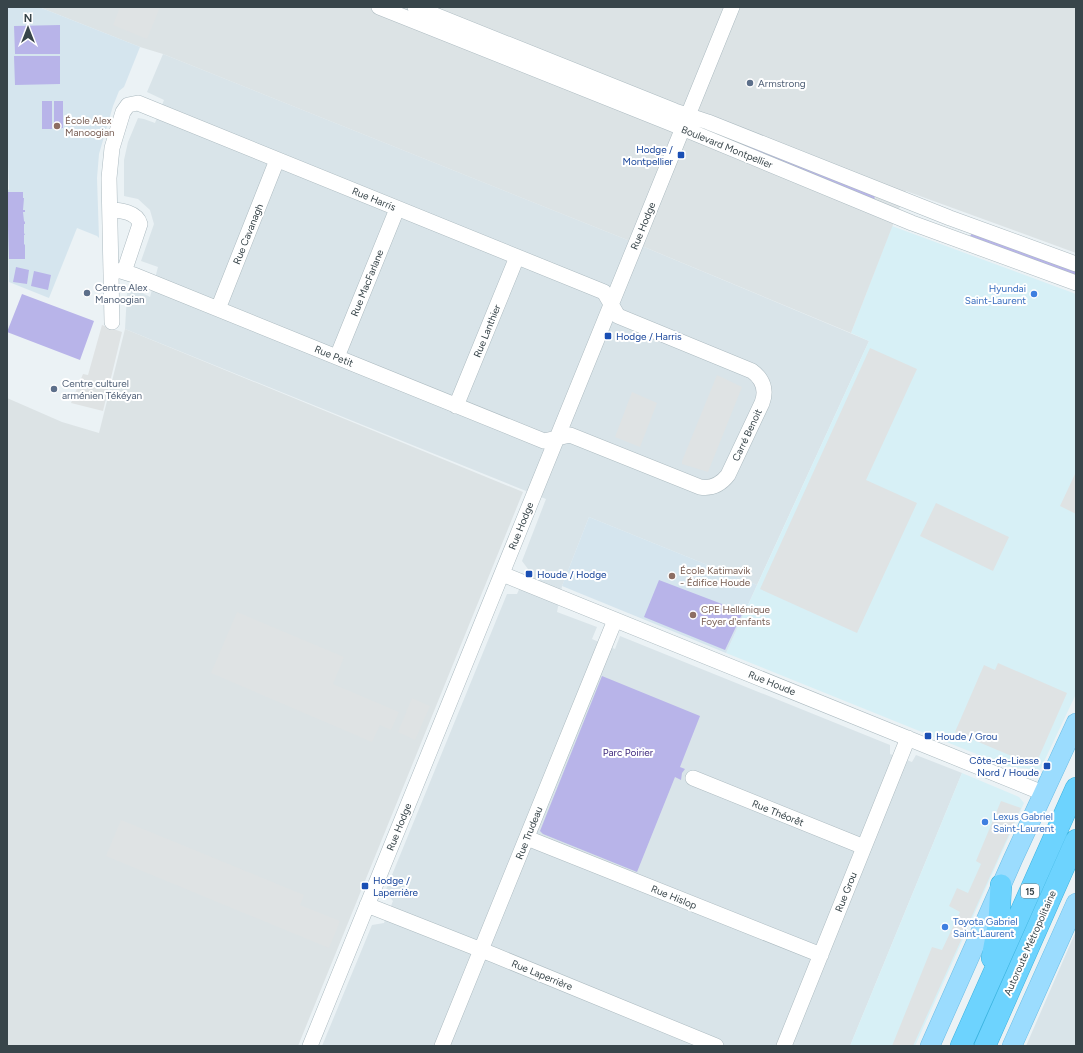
<svg xmlns="http://www.w3.org/2000/svg" width="1083" height="1053" font-family="Figtree,sans-serif">
<rect width="100%" height="100%" fill="#ebf2f5"/>
<path fill="#d9e4e9" d="M 163,54 L 625,239 L 869,341 L 757,585 L 589,517 L 562,586 L 557,612 L 597,627 L 592,639 L 615,649 L 620,636 L 890,745 L 890,754 L 912,762 L 916,755 L 962,773 L 850,1046 L 322,1046 L 372,925 L 384,923 L 393,901 L 385,892 L 507,594 L 517,594 L 528,569 L 522,561 L 546,499 L 125,329 L 127,293 L 135,289 L 150,297 L 158,267 L 141,261 L 154,224 L 150,210 L 138,199 L 124,196 L 124,160 L 128,142 L 138,118 L 144,119 L 155,123 L 164,100 L 147,92 Z
M 1076,931 L 1076,1046 L 1026,1046 Z"/>
<path fill="#d7f0f6" d="M 892,226 L 1076,294 L 1076,694 L 1040,770 L 1006,766 L 726,653 L 869,341 L 851,333 Z
M 962,773 L 1019,797 L 1024,803 L 915,1046 L 850,1046 Z"/>
<path fill="#dce3e5" d="M 39,7 L 1076,7 L 1076,253 L 906,191 L 851,333 L 625,239 L 163,54 L 140,47 Z
M 125,329 L 523,492 L 298,1046 L 7,1046 L 7,398 L 62,422 L 99,433 Z"/>
<path fill="#d5e5ee" d="M 7,7 L 39,7 L 140,47 L 124,87 L 119,91 L 113,106 L 99,154 L 97,178 L 99,238 L 97,236 L 77,228 L 49,298 L 9,282 L 7,192 L 9,189 L 7,134 Z
M 589,517 L 757,585 L 726,653 L 562,586 Z"/>
<path fill="#b8b4e9" d="M 60,25 L 60,54 L 15,54 L 14,26 Z
M 14,56 L 60,56 L 60,84 L 15,85 Z
M 42,101 L 52,101 L 52,129 L 42,129 Z
M 54,101 L 63,101 L 63,128 L 54,129 Z
M 708,128 L 874,195 L 875,200 L 707,132 Z
M 7,192 L 23,192 L 23,198 L 24,198 L 23,210 L 25,210 L 25,212 L 23,212 L 24,221 L 25,222 L 25,224 L 24,224 L 24,233 L 25,235 L 24,235 L 24,244 L 25,245 L 25,259 L 9,259 Z
M 972,233 L 1076,270 L 1076,277 L 970,236 Z
M 16,267 L 29,270 L 27,284 L 13,282 Z
M 34,271 L 51,275 L 48,290 L 31,286 Z
M 22,294 L 94,321 L 80,360 L 7,332 Z
M 659,580 L 743,612 L 725,650 L 644,617 Z
M 602,676 L 700,716 L 680,767 L 685,769 L 682,773 L 681,780 L 675,777 L 637,872 L 543,834 L 540,831 Z"/>
<path fill="#dfe3e4" d="M 120,7 L 160,7 L 147,39 L 113,25 Z
M 102,325 L 122,332 L 103,411 L 71,403 L 83,374 L 88,375 Z
M 870,348 L 917,369 L 866,480 L 917,503 L 857,633 L 760,589 Z
M 717,375 L 742,387 L 708,472 L 682,464 L 682,461 Z
M 632,392 L 657,403 L 640,447 L 615,437 Z
M 1076,472 L 1076,514 L 1060,506 Z
M 936,503 L 1009,537 L 993,571 L 920,536 Z
M 237,612 L 344,657 L 333,684 L 399,712 L 391,730 L 380,725 L 372,742 L 211,673 Z
M 998,663 L 1067,693 L 1035,766 L 955,732 L 984,665 L 995,670 Z
M 412,698 L 430,706 L 415,740 L 398,732 Z
M 1001,801 L 1021,808 L 913,1046 L 892,1046 L 932,947 L 942,950 L 960,912 L 949,906 L 957,888 L 968,893 L 981,864 L 976,861 Z
M 121,820 L 304,895 L 300,905 L 340,921 L 329,948 L 106,856 Z"/>
<g fill="none" stroke-linecap="round" stroke-linejoin="round">
<g stroke="#adbbc1" stroke-width="16">
<path id="minor" d="M 379,7 L 670,123 L 912,223 L 1076,283
M 415,7 L 675,111 L 708,122 L 950,218 L 1076,264
M 110,210 C 120,210 137,212 140,224 L 124,272
M 111,270 L 121,271 L 134,275 L 544,441 L 570,435 L 700,487 C 712,489 721,484 728,475 L 762,403 C 767,390 763,379 752,371 L 618,316 L 604,292 L 138,103 L 128,105 L 123,112 L 112,148 L 109,178 L 112,322
M 218,309 L 277,160
M 337,357 L 397,209
M 456,406 L 517,257
M 502,574 L 1043,793
M 693,778 L 864,847
M 527,838 L 821,955
M 367,905 L 494,955 L 716,1046
M 310,1046 L 732,7
M 442,1046 L 615,620
M 784,1046 L 908,738"/>
</g>
<g stroke="#69bce5" stroke-width="20">
<path id="major" d="M 930,1046 L 1013,859 L 1076,723
M 1012,1046 L 1076,903"/>
</g>
<g stroke="#3bb3df" stroke-width="22">
<path id="highway" d="M 992,958 L 999,921 L 1001,885
M 961,1046 L 1076,788
M 985,1046 L 1076,840"/>
</g>
<use href="#minor" stroke="#fff" stroke-width="15"/>
<use href="#major" stroke="#9bdcfe" stroke-width="19"/>
<use href="#highway" stroke="#6dd3fe" stroke-width="21"/>
</g>
<g fill="#5c6f8a" stroke="#fff" stroke-width="1.5">
<circle cx="750" cy="83" r="4"/>
<circle cx="87" cy="293" r="4"/>
<circle cx="54" cy="389" r="4"/>
</g>
<g fill="#8d6e63" stroke="#fff" stroke-width="1.5">
<circle cx="57" cy="126" r="4"/>
<circle cx="672" cy="576" r="4"/>
<circle cx="693" cy="615" r="4"/>
</g>
<g fill="#1a4fb4" stroke="#fff" stroke-width="1.5">
<rect x="677" y="151" width="8" height="8" rx="2"/>
<rect x="604" y="332" width="8" height="8" rx="2"/>
<rect x="525" y="570" width="8" height="8" rx="2"/>
<rect x="924" y="732" width="8" height="8" rx="2"/>
<rect x="1043" y="762" width="8" height="8" rx="2"/>
<rect x="361" y="882" width="8" height="8" rx="2"/>
</g>
<g fill="#3f7fe0" stroke="#fff" stroke-width="1.5">
<circle cx="1034" cy="294" r="4"/>
<circle cx="985" cy="822" r="4"/>
<circle cx="945" cy="927" r="4"/>
</g>
<g text-anchor="middle" dominant-baseline="central" stroke-width="4" stroke-linejoin="round" paint-order="stroke">
<rect fill="#fff" stroke="#747d80" stroke-width="1" x="1021" y="884" width="18" height="14" rx="3"/>
<g font-size="9" font-weight="bold" fill="#38454a">
<text x="1030" y="891">15</text>
</g>
<g font-size="10" fill="#4e5e75" stroke="#fff" text-anchor="start">
<text x="758" y="83">Armstrong</text>
<text x="95" y="287">Centre Alex<tspan x="95" dy="12">Manoogian</tspan></text>
<text x="62" y="383">Centre culturel<tspan x="62" dy="12">arménien Tékéyan</tspan></text>
</g>
<g font-size="10" fill="#785e54" stroke="#fff" text-anchor="start">
<text x="65" y="120">École Alex<tspan x="65" dy="12">Manoogian</tspan></text>
<text x="680" y="570">École Katimavik<tspan x="680" dy="12">- Édifice Houde</tspan></text>
<text x="701" y="609">CPE Hellénique<tspan x="701" dy="12">Foyer d'enfants</tspan></text>
</g>
<g font-size="10" fill="#38454a" stroke="#fff">
<text transform="translate(727 147) rotate(22)">Boulevard Montpellier</text>
<text transform="translate(374 199) rotate(22)">Rue Harris</text>
<text transform="translate(643 226) rotate(-68)">Rue Hodge</text>
<text transform="translate(248 234) rotate(-68)">Rue Cavanagh</text>
<text transform="translate(367 283) rotate(-68)">Rue MacFarlane</text>
<text transform="translate(487 331) rotate(-68)">Rue Lanthier</text>
<text transform="translate(334 356) rotate(22)">Rue Petit</text>
<text transform="translate(747 435) rotate(-65)">Carré Benoit</text>
<text transform="translate(521 526) rotate(-68)">Rue Hodge</text>
<text transform="translate(772 683) rotate(22)">Rue Houde</text>
<text transform="translate(778 813) rotate(22)">Rue Théorêt</text>
<text transform="translate(399 827) rotate(-68)">Rue Hodge</text>
<text transform="translate(529 833) rotate(-68)">Rue Trudeau</text>
<text transform="translate(846 892) rotate(-68)">Rue Grou</text>
<text transform="translate(674 897) rotate(22)">Rue Hislop</text>
<text transform="translate(1030 943) rotate(-66)">Autoroute Métropolitaine</text>
<text transform="translate(542 975) rotate(22)">Rue Laperrière</text>
</g>
<g font-size="10" fill="#164399" stroke="#fff" text-anchor="start">
<text x="673" y="149" text-anchor="end">Hodge /<tspan x="673" dy="12">Montpellier</tspan></text>
<text x="616" y="336">Hodge / Harris</text>
<text x="537" y="574">Houde / Hodge</text>
<text x="936" y="736">Houde / Grou</text>
<text x="1039" y="760" text-anchor="end">Côte-de-Liesse<tspan x="1039" dy="12">Nord / Houde</tspan></text>
<text x="373" y="880">Hodge /<tspan x="373" dy="12">Laperrière</tspan></text>
</g>
<g font-size="10" fill="#366cbe" stroke="#fff" text-anchor="start">
<text x="1026" y="288" text-anchor="end">Hyundai<tspan x="1026" dy="12">Saint-Laurent</tspan></text>
<text x="993" y="816">Lexus Gabriel<tspan x="993" dy="12">Saint-Laurent</tspan></text>
<text x="953" y="921">Toyota Gabriel<tspan x="953" dy="12">Saint-Laurent</tspan></text>
</g>
<g font-size="10" fill="#3f2a7d" stroke="#fff">
<text x="628" y="752">Parc Poirier</text>
</g>
</g>
<rect width="1083" height="1053" fill="none" stroke="#38454a" stroke-width="16"/>
<g transform="translate(28 28)" stroke="#ffffff" stroke-width="3" paint-order="stroke">
<path d="M0-3L7 15L0 10L-7 15Z" fill="#38454a"/>
<text y="-6" font-size="11" font-weight="bold" text-anchor="middle" fill="#38454a">N</text>
</g>
</svg>
